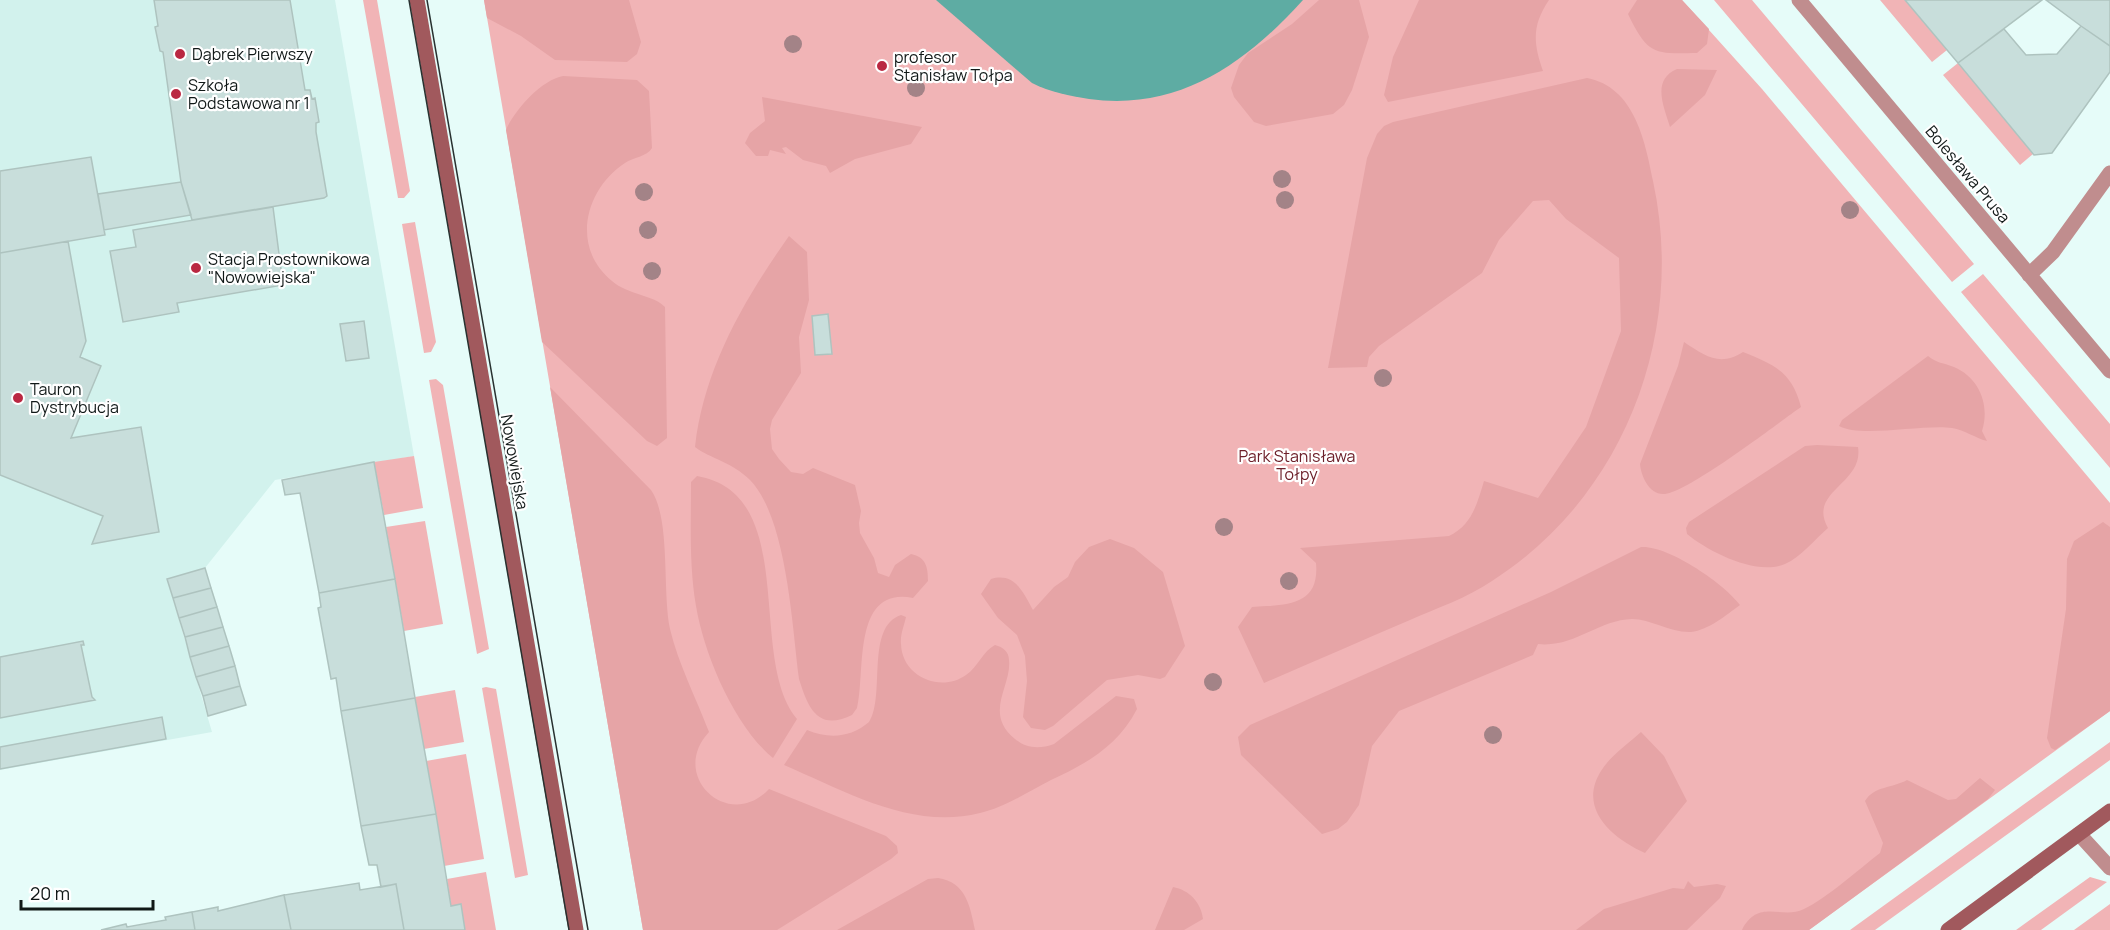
<svg xmlns="http://www.w3.org/2000/svg" width="2110" height="930" font-family="Manrope,sans-serif">
<rect width="100%" height="100%" fill="#e6fcf9"/>
<path fill="#d2f2ed" d="M 0,0 L 335,0 L 414,456 L 275,480 L 205,568 L 167,579 L 212,732 L 0,770 Z"/>
<path fill="#f1b4b6" d="M 363,0 L 377,0 L 410,191 L 404,198 L 398,198 Z
M 484,0 L 1682,0 L 1762,89 L 2110,503 L 2110,711 L 1809,930 L 643,930 Z
M 1714,0 L 1752,0 L 1974,264 L 1952,282 Z
M 1880,0 L 1905,0 L 1947,50 L 1932,62 Z
M 1958,63 L 2033,154 L 2020,165 L 1943,75 Z
M 415,222 L 436,342 L 431,352 L 424,353 L 402,224 Z
M 1983,274 L 2110,424 L 2110,468 L 1961,292 Z
M 436,379 L 443,385 L 489,649 L 477,654 L 429,380 Z
M 414,456 L 423,508 L 384,515 L 374,462 Z
M 425,521 L 443,624 L 404,631 L 386,527 Z
M 486,687 L 496,689 L 528,875 L 515,878 L 482,688 Z
M 455,690 L 464,742 L 424,749 L 415,697 Z
M 2110,742 L 2110,760 L 1875,930 L 1850,930 Z
M 466,754 L 484,859 L 444,866 L 426,761 Z
M 486,872 L 496,930 L 465,930 L 461,904 L 451,906 L 447,879 Z
M 2090,877 L 2107,882 L 2041,930 L 2016,930 Z
M 2110,904 L 2110,930 L 2074,930 Z"/>
<path fill="#e6a4a6" d="M 484,0 L 629,0 L 641,42 L 637,54 L 627,62 L 555,60 L 521,36 L 487,18 Z
M 1319,0 L 1359,0 L 1369,37 L 1352,90 L 1344,105 L 1333,114 L 1266,126 L 1254,122 L 1234,97 L 1231,88 L 1239,65 L 1248,53 L 1292,24 Z
M 1419,0 L 1549,0 C 1532,25 1533,43 1543,71 L 1388,102 L 1384,95 L 1393,57 Z
M 1637,0 L 1682,0 L 1709,29 L 1707,44 L 1697,53 C 1654,54 1648,55 1628,14 Z
M 1677,69 L 1717,70 L 1705,95 L 1670,127 C 1664,107 1651,80 1677,69 Z
M 563,76 L 637,80 L 649,91 L 652,148 C 647,157 633,157 625,163 C 584,190 571,248 612,281 C 628,295 654,295 665,307 L 667,438 L 657,446 L 647,441 L 542,342 L 506,130 C 514,111 541,80 563,76 Z
M 1587,78 C 1634,87 1645,140 1653,181 C 1686,333 1625,496 1492,581 C 1467,598 1437,608 1410,620 C 1361,641 1313,662 1264,683 L 1238,627 L 1252,607 C 1285,605 1320,607 1316,563 L 1300,548 L 1449,536 C 1472,525 1477,504 1484,481 L 1538,498 L 1586,427 L 1621,331 L 1619,258 L 1566,219 L 1549,200 L 1533,201 L 1499,240 L 1482,273 L 1379,346 L 1369,357 L 1367,367 L 1328,368 L 1367,158 L 1377,134 L 1384,126 L 1393,122 Z
M 762,97 L 922,127 L 911,144 L 855,159 L 830,173 L 826,166 L 803,160 L 786,147 L 782,148 L 786,154 L 770,150 L 768,156 L 756,156 L 745,143 L 750,133 L 765,121 Z
M 789,236 L 807,252 L 809,300 L 799,337 L 801,373 L 772,420 L 770,429 L 772,449 L 779,459 L 791,472 L 803,474 L 813,468 L 855,485 L 861,511 L 859,523 L 860,533 L 874,558 L 878,573 L 889,577 L 895,565 L 911,554 C 926,557 928,567 928,581 L 913,598 C 851,586 866,673 857,708 L 852,715 C 817,732 808,707 799,679 C 792,626 787,518 750,480 C 732,462 711,459 695,447 C 704,368 744,300 789,236 Z
M 1684,342 C 1705,356 1720,367 1743,352 C 1775,365 1792,372 1801,407 C 1778,423 1685,495 1663,494 C 1649,494 1641,476 1640,464 L 1678,366 Z
M 1928,356 C 1936,363 1944,363 1954,367 C 1980,378 1990,406 1982,431 L 1987,441 C 1975,438 1965,430 1952,428 C 1925,424 1860,438 1839,426 L 1842,420 Z
M 550,387 L 651,490 C 671,519 662,590 670,629 C 678,663 696,698 709,732 C 668,776 729,832 769,789 L 886,836 L 897,846 L 898,853 L 891,859 L 777,930 L 643,930 Z
M 1817,445 L 1858,447 C 1864,484 1807,491 1828,528 C 1815,539 1801,557 1785,564 C 1756,576 1709,552 1687,534 L 1686,528 L 1689,522 L 1805,446 Z
M 697,476 C 801,494 746,658 797,719 L 773,758 C 734,726 704,654 696,606 C 689,565 691,523 691,482 Z
M 2103,522 L 2110,527 L 2110,711 L 2055,750 L 2051,748 L 2047,738 L 2066,609 L 2067,559 L 2074,541 Z
M 1110,539 L 1134,548 L 1163,572 L 1185,646 L 1165,677 L 1160,679 L 1138,675 L 1107,680 L 1053,726 L 1045,730 L 1031,728 L 1023,717 L 1027,681 L 1025,656 L 1017,635 L 998,618 L 981,594 L 991,579 C 1015,572 1023,592 1033,610 L 1054,587 L 1068,577 L 1075,562 L 1089,547 Z
M 1641,547 C 1668,545 1725,584 1740,605 C 1726,615 1709,630 1691,632 C 1671,633 1651,619 1632,619 C 1598,620 1574,648 1538,644 L 1533,655 L 1399,711 L 1372,746 L 1359,805 L 1347,822 L 1338,829 L 1322,834 L 1241,755 L 1238,737 L 1250,725 L 1551,592 Z
M 901,615 L 906,617 C 904,626 900,635 901,644 C 902,677 941,693 966,675 C 978,667 983,651 995,645 C 1003,647 1009,652 1009,660 C 1012,686 983,713 1015,739 C 1027,749 1040,749 1054,744 L 1116,696 L 1134,699 L 1137,709 C 1118,746 1086,764 1051,780 C 1029,791 1004,808 980,813 C 911,830 847,792 784,765 L 807,730 C 829,739 850,738 869,722 C 886,696 865,627 901,615 Z
M 1641,732 L 1664,756 L 1687,801 L 1645,853 C 1613,839 1577,809 1601,771 C 1610,756 1629,743 1641,732 Z
M 1980,778 L 1995,790 L 1988,799 L 1809,930 L 1742,930 C 1758,898 1782,920 1804,909 C 1827,898 1858,870 1880,853 L 1883,843 L 1865,801 C 1874,786 1893,788 1907,780 L 1948,800 L 1956,799 Z
M 938,878 C 966,882 970,906 975,930 L 837,930 L 928,879 Z
M 1688,881 L 1694,887 L 1717,884 L 1726,886 L 1720,898 L 1687,930 L 1576,930 L 1604,909 L 1673,888 L 1684,889 Z
M 1173,887 C 1189,890 1201,902 1203,919 L 1184,930 L 1155,930 Z"/>
<path fill="#5eaca3" d="M 936,0 L 1303,0 C 1245,64 1179,111 1089,99 C 1070,96 1050,92 1032,83 Z"/>
<path fill="#c8dedb" stroke="#aec3bf" stroke-width="1.5" d="M 154,0 L 290,0 L 305,90 L 310,90 L 312,99 L 315,98 L 319,122 L 316,123 L 316,132 L 327,196 L 324,198 L 192,220 L 181,182 L 163,52 L 160,51 L 155,27 L 158,26 Z
M 1905,0 L 2042,0 L 1958,63 Z
M 2046,0 L 2110,0 L 2110,46 L 2081,26 Z
M 2081,26 L 2110,46 L 2110,72 L 2052,153 L 2034,155 L 1958,63 L 2004,29 L 2026,55 L 2057,54 Z
M 91,157 L 105,235 L 0,253 L 0,171 Z
M 181,182 L 191,215 L 104,230 L 98,194 Z
M 273,207 L 283,285 L 177,303 L 179,312 L 123,322 L 110,251 L 136,247 L 133,230 Z
M 68,241 L 86,341 L 80,357 L 101,366 L 71,438 L 141,427 L 159,532 L 92,544 L 103,516 L 0,475 L 0,253 Z
M 828,314 L 832,354 L 815,355 L 812,316 Z
M 364,321 L 369,358 L 346,361 L 340,324 Z
M 374,462 L 395,579 L 319,593 L 300,493 L 285,495 L 282,480 Z
M 205,568 L 211,588 L 173,598 L 167,579 Z
M 395,579 L 415,698 L 341,711 L 336,678 L 331,679 L 318,608 L 321,607 L 319,593 Z
M 211,588 L 217,607 L 179,618 L 173,598 Z
M 217,607 L 223,627 L 185,637 L 179,618 Z
M 223,627 L 229,646 L 190,657 L 185,637 Z
M 83,641 L 84,645 L 81,645 L 92,697 L 95,700 L 0,718 L 0,657 Z
M 229,646 L 235,666 L 196,677 L 190,657 Z
M 235,666 L 240,686 L 203,696 L 196,677 Z
M 240,686 L 246,705 L 208,716 L 203,696 Z
M 415,698 L 436,814 L 361,826 L 341,711 Z
M 162,717 L 166,739 L 0,769 L 0,747 Z
M 436,814 L 451,906 L 461,904 L 465,930 L 404,930 L 396,884 L 381,887 L 377,865 L 369,865 L 361,826 Z
M 359,883 L 360,890 L 396,884 L 404,930 L 291,930 L 284,895 Z
M 284,895 L 291,930 L 195,930 L 192,912 L 218,907 L 218,911 Z
M 192,912 L 195,930 L 101,930 L 126,924 L 127,927 L 166,920 L 165,917 Z"/>
<g fill="none" stroke-linecap="round" stroke-linejoin="round">
<path stroke="#c08d8e" stroke-width="15" d="M 2079,834 L 2110,868"/>
<path stroke="#c08d8e" stroke-width="15" d="M 1799,0 L 2110,371
M 2029,275 L 2053,252 L 2110,173"/>
<path stroke="#a1595d" stroke-width="15" d="M 417,0 L 576,930
M 1948,930 L 2110,811"/>
<path stroke="#283130" stroke-width="1.5" d="M 409,0 L 569,930
M 427,0 L 588,930"/>
</g>
<g fill="#a38387">
<circle cx="793" cy="44" r="9"/>
<circle cx="916" cy="88" r="9"/>
<circle cx="1282" cy="179" r="9"/>
<circle cx="644" cy="192" r="9"/>
<circle cx="1285" cy="200" r="9"/>
<circle cx="1850" cy="210" r="9"/>
<circle cx="648" cy="230" r="9"/>
<circle cx="652" cy="271" r="9"/>
<circle cx="1383" cy="378" r="9"/>
<circle cx="1224" cy="527" r="9"/>
<circle cx="1289" cy="581" r="9"/>
<circle cx="1213" cy="682" r="9"/>
<circle cx="1493" cy="735" r="9"/>
</g>
<g fill="#ba2842" stroke="#fff" stroke-width="2">
<circle cx="180" cy="54" r="6"/>
<circle cx="882" cy="66" r="6"/>
<circle cx="176" cy="94" r="6"/>
<circle cx="196" cy="268" r="6"/>
<circle cx="18" cy="398" r="6"/>
</g>
<g text-anchor="middle" dominant-baseline="central" stroke-width="4.5" stroke-linejoin="round" paint-order="stroke">
<g font-size="16" fill="#101817" stroke="#fff" text-anchor="start">
<text x="192" y="54">Dąbrek Pierwszy</text>
<text x="894" y="57">profesor<tspan x="894" dy="18">Stanisław Tołpa</tspan></text>
<text x="188" y="85">Szkoła<tspan x="188" dy="18">Podstawowa nr 1</tspan></text>
<text x="208" y="259">Stacja Prostownikowa<tspan x="208" dy="18">"Nowowiejska"</tspan></text>
<text x="30" y="389">Tauron<tspan x="30" dy="18">Dystrybucja</tspan></text>
</g>
<g font-size="16" fill="#101817" stroke="#fff">
<text transform="translate(1968 174) rotate(50)">Bolesława Prusa</text>
<text transform="translate(515 462) rotate(80)">Nowowiejska</text>
</g>
<g font-size="16" fill="#6d202a" stroke="#fff">
<text x="1297" y="456">Park Stanisława<tspan x="1297" dy="18">Tołpy</tspan></text>
</g>
</g>
<path d="M21 900v9h132v-9" fill="none" stroke="#101817" stroke-width="3"/>
<text x="30" y="900" font-size="18" fill="#101817" stroke="#ffffff" stroke-width="4.5" paint-order="stroke">20 m</text>
</svg>
